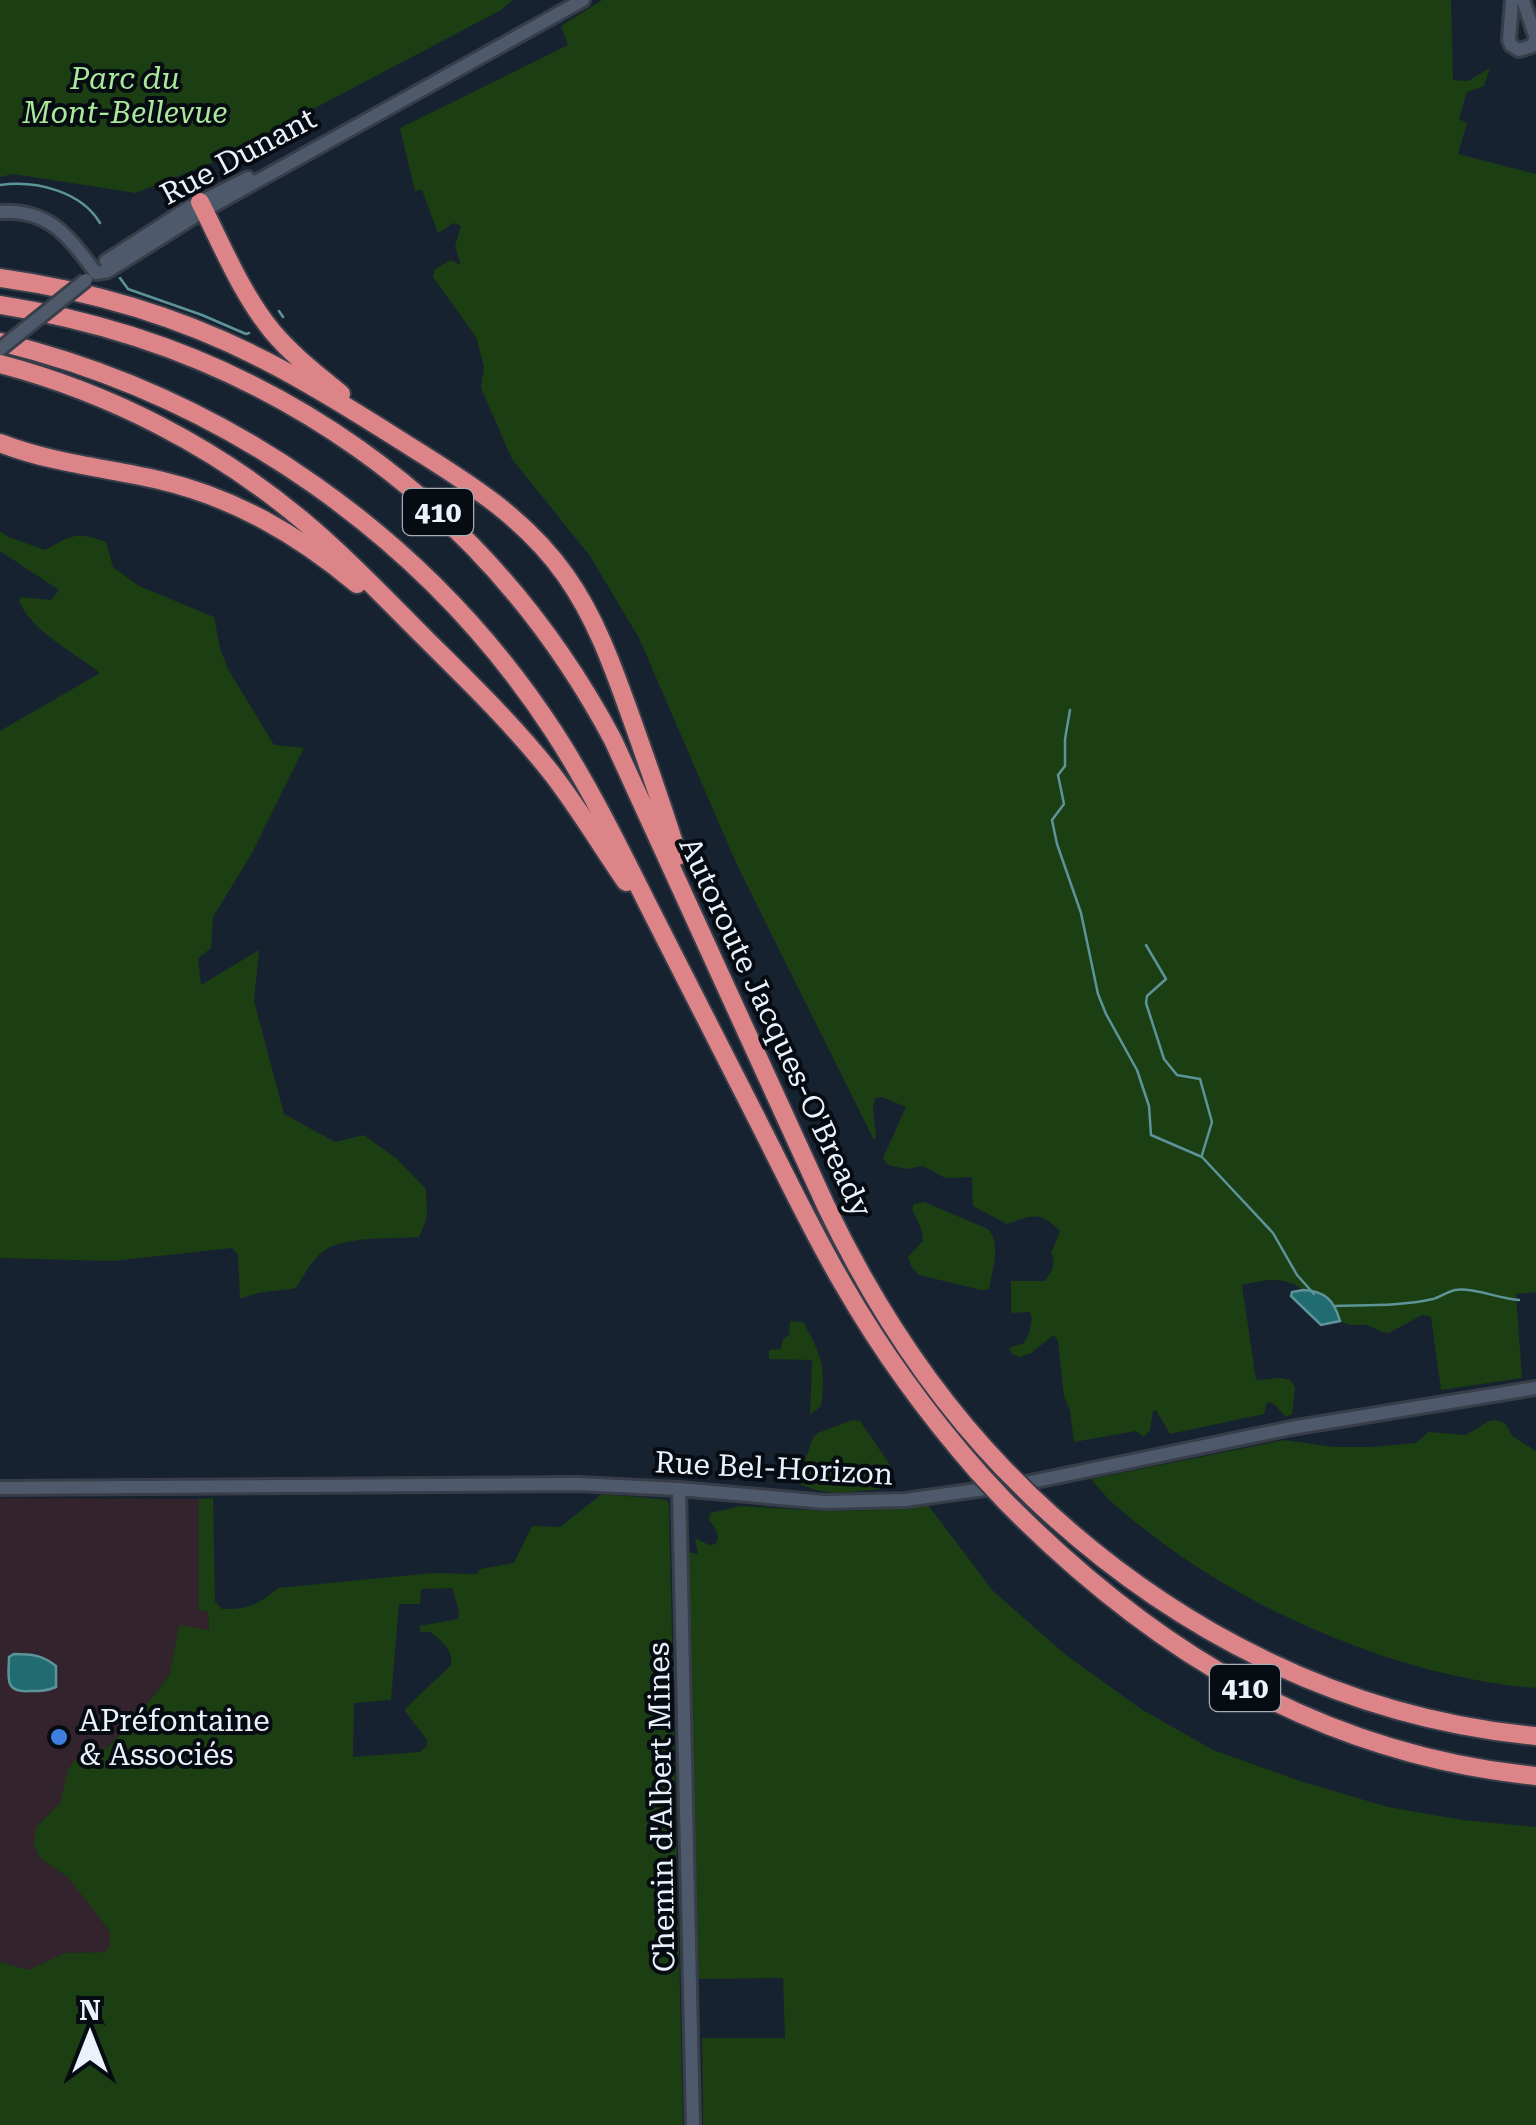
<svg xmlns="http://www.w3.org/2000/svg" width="1536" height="2125" font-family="'Roboto Serif',serif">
<rect width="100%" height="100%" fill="#172231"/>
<path fill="#33232c" d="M 0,1498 L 199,1499 L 199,1609 L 208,1612 L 209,1631 L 179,1626 L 170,1673 L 157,1692 L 108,1747 L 93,1756 L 74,1761 L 60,1803 L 36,1827 L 39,1857 L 69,1877 L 110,1932 L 110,1946 L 105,1952 L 65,1953 L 28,1970 L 0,1962 Z"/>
<path fill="#1c3e13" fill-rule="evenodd" d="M 0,0 L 513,0 L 501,10 L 211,163 L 136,193 L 13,174 L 0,177 Z
M 602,0 L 1451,0 L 1453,80 L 1468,81 L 1490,68 L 1484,86 L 1467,92 L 1459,119 L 1467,123 L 1458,154 L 1536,174 L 1536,1292 L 1516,1294 L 1522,1378 L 1441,1390 L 1431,1317 L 1422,1315 L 1389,1333 L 1382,1332 L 1367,1325 L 1349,1325 L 1340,1321 C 1334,1300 1325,1297 1305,1290 C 1300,1289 1296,1284 1291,1283 C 1274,1277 1259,1281 1242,1285 L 1256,1380 L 1280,1378 L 1290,1380 L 1295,1387 L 1292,1414 L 1286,1417 L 1274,1404 L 1267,1402 L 1264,1414 L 1170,1434 L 1156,1410 L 1153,1411 L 1150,1430 L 1144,1437 L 1136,1431 L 1074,1442 L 1070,1410 L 1064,1396 L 1058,1341 L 1054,1335 L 1031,1353 L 1020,1357 L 1012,1354 L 1009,1348 L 1024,1343 L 1029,1333 L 1032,1318 L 1029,1312 L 1011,1313 L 1011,1281 L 1045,1281 C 1051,1272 1057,1264 1051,1253 L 1060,1231 C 1039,1211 1033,1215 1007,1224 L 973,1206 L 972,1177 L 945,1178 L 923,1166 L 907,1169 L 888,1165 L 883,1158 L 906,1107 L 882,1097 L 875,1098 L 873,1109 L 876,1137 L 874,1140 L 737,865 L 639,638 L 590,556 L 512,459 L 481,388 L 484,367 L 476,337 L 433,277 L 434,270 L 451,260 L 461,265 L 455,246 L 461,226 L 454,223 L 438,233 L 422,190 L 415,191 L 400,128 L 568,45 L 561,26 Z
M 0,531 L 9,537 L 45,550 C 72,535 76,531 106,542 L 113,567 L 139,586 L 214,617 L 220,648 L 228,669 L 274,745 L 304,748 L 252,853 L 213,917 L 211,948 L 198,958 L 201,985 L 259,950 L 254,1001 L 284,1114 L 335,1142 L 364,1135 L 397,1159 L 426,1189 L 427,1217 L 419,1237 C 394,1239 346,1236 325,1250 C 312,1259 304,1275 296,1288 C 274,1292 261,1290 240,1299 L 238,1255 L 232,1248 L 113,1261 L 0,1258 L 0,731 L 100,673 C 75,653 31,631 19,601 L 21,597 L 51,600 L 59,590 L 0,551 Z
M 924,1202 L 988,1229 C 1002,1245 992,1270 989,1289 L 981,1290 L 919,1275 L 911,1266 L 908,1257 L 923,1241 L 922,1231 L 912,1209 L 914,1204 Z
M 790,1321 L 803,1322 C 822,1355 826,1368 821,1406 L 810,1415 L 812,1360 L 769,1359 L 769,1350 L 781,1349 L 783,1339 L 789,1335 Z
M 852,1420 L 860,1421 L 895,1472 L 884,1474 L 880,1489 C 861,1491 839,1495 820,1491 C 812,1489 805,1485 796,1484 L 813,1438 L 818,1433 Z
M 1495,1420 L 1505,1423 L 1512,1436 L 1536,1451 L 1536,1688 C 1405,1678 1250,1613 1147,1531 C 1127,1516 1107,1500 1091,1479 L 1284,1440 L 1334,1447 L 1372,1447 L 1416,1443 L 1428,1432 L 1466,1435 L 1489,1421 Z
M 602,1494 L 661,1499 L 668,1501 L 669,1506 L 683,2125 L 0,2125 L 0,1962 L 28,1970 L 65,1953 L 105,1952 L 110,1946 L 110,1932 L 69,1878 L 39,1857 L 34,1844 L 36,1827 L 60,1803 L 68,1770 L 74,1761 L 93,1756 L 108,1747 L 157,1692 L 170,1673 L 179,1625 L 209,1630 L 208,1612 L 199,1610 L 199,1499 L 213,1498 L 215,1602 L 222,1609 C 246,1610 260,1604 278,1588 L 433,1573 L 477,1574 L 480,1569 L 514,1563 L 532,1526 L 560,1527 ZM 452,1588 L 459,1611 L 458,1619 L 419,1626 L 421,1632 L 431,1632 C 442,1642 453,1649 451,1665 L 407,1707 L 405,1711 L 427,1740 L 427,1746 L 420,1752 L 353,1757 L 354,1703 L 391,1700 L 399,1604 L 420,1604 L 421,1589 Z
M 928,1505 L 993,1591 L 1066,1655 L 1141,1709 L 1213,1750 L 1300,1781 L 1388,1807 L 1462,1820 L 1536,1827 L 1536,2125 L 703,2125 L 702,2038 L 785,2038 L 783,1978 L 698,1979 L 688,1552 L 698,1554 L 695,1538 L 709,1545 L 716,1544 C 721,1534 715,1528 709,1520 L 710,1513 L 741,1506 L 825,1511 L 873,1510 Z"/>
<path fill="#206c70" stroke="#5d949a" stroke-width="2.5" d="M 1303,1290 C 1325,1291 1334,1300 1340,1321 L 1321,1325 L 1291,1296 L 1292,1292 Z
M 14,1654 C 32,1654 42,1655 56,1666 L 56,1687 C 47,1691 40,1691 30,1691 C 3,1693 9,1677 9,1657 Z"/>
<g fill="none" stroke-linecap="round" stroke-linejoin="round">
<path stroke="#5d949a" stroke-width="2.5" d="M 0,185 C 35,180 81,191 100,223
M 120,278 L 128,289 L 202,315 L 246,334 L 249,333
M 279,311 L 283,317
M 1070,710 L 1065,739 L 1065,766 L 1058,775 L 1064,804 L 1052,820 L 1057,844 L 1081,913 L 1098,994 L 1106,1014 L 1137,1070 L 1149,1106 L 1151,1135 L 1202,1157 L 1273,1233 L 1297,1275 L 1314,1294
M 1146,945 L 1166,979 L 1147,996 L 1146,1003 L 1164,1059 L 1177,1075 L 1200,1079 L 1212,1122 L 1202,1155
M 1335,1306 C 1367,1305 1402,1306 1433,1299 C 1440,1297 1447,1292 1455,1290 C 1472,1287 1500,1299 1519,1300"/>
<g stroke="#373e4a" stroke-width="18">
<path id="minor" d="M 1512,0 L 1509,40 L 1511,45 L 1519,50 L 1532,46 L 1536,38 L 1523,0
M 0,212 C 50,209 69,237 96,273
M 106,261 L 190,207 L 248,178
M 96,273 L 108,271 L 205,210 L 583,0
M 0,1488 L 578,1484 L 679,1489 L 825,1502 L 905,1500 L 1021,1484 L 1291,1428 L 1536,1388
M 679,1489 L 693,2125"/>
</g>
<g stroke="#373e4a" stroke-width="22">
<path id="highway" d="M 200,202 C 222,245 241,293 272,331 C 292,355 317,374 341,394
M 0,278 C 93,291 183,318 266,361 C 313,385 359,414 403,442 C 464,480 524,516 566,576 C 597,620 614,670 632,720 C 648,765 664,810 678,856
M 0,305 C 267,347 486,502 613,740 L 826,1206 C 872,1302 930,1392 1004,1469
M 0,342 C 225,397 427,537 554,732 C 589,786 618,845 647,903 C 685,977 722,1051 760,1125 C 787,1178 813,1233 843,1284 C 882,1352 928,1415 979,1473
M 0,364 C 110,393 215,447 302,520 C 345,556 384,597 423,636 C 468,681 514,725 553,775 C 579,809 602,847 626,882
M 0,443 C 51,463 106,468 159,480 C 235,498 297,534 357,584
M 1031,1496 C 1170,1629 1343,1718 1536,1736
M 1005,1501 C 1154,1652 1321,1754 1536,1776"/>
</g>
<use href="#minor" stroke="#4e5a6b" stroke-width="12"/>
<use href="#highway" stroke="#dd8488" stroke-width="18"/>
<g stroke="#373e4a" stroke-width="18" stroke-linecap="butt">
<path id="minor-bridge" d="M 0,349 L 86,280"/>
</g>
<g stroke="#373e4a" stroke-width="22" stroke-linecap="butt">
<path id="highway-bridge" d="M 1004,1469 L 1031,1496
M 979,1473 L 1005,1501"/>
</g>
<use href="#minor-bridge" stroke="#4e5a6b" stroke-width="12"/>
<use href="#highway-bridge" stroke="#dd8488" stroke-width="18"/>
</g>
<circle fill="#3f7fe0" stroke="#070b12" stroke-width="4" cx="59" cy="1737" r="10"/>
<g text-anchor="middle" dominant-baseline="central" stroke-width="8" stroke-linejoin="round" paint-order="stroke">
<g fill="#070b12" stroke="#a7adb6" stroke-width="2.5">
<rect x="403" y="489" width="70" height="46" rx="8"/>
<rect x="1210" y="1665" width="70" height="46" rx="8"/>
</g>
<g font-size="28" font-weight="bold" fill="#ebf2fc">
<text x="438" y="512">410</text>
<text x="1245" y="1688">410</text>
</g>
<g font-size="30" font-style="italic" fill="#abe89b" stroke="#070b12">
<text x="125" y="78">Parc du<tspan x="125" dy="34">Mont-Bellevue</tspan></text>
</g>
<g font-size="30" fill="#ebf2fc" stroke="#070b12">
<text transform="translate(238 156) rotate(-28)">Rue Dunant</text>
<text transform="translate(776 1027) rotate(65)">Autoroute Jacques-O'Bready</text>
<text transform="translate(774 1468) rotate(3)">Rue Bel-Horizon</text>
<text transform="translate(661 1807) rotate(-91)">Chemin d'Albert Mines</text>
</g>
<g font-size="30" fill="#ebf2fc" stroke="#070b12" text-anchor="start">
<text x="79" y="1720">APréfontaine<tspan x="79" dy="34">&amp; Associés</tspan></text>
</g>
</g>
<g transform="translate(90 2035)" stroke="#070b12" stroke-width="8" paint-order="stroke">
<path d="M0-8L18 38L0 25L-18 38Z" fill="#ebf2fc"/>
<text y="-15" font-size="28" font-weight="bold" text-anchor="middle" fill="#ebf2fc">N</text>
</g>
</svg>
